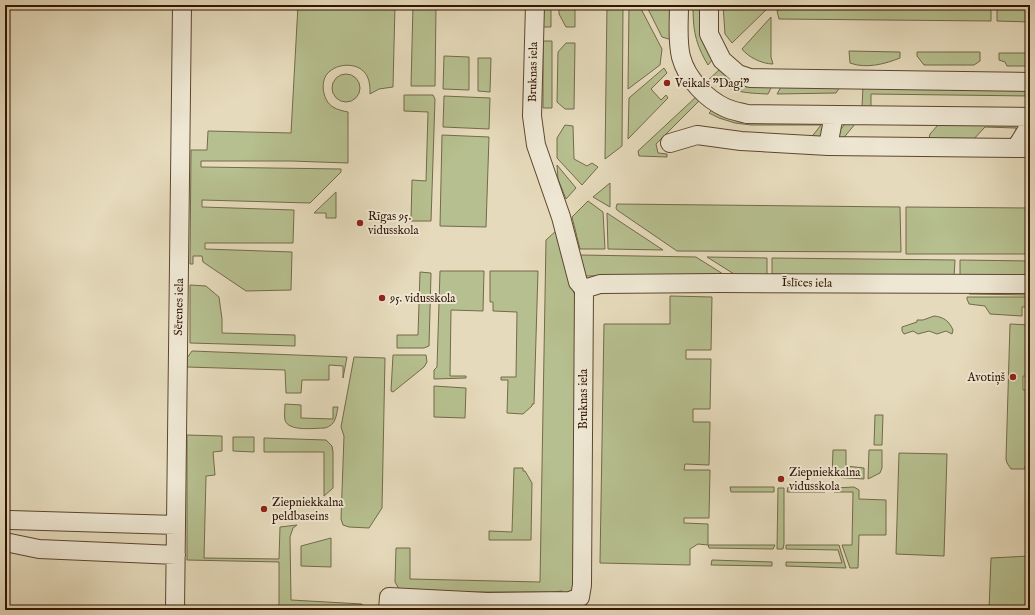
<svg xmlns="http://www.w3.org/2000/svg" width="1035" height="615" font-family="'IM FELL English',serif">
<rect width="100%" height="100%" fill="#e5dabb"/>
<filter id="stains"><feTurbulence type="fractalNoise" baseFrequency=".005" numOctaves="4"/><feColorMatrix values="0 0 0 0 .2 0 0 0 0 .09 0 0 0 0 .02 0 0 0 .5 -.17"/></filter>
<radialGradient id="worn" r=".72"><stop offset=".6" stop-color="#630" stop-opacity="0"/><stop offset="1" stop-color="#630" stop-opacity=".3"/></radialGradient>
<path fill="#b6bf8f" stroke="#746a49" d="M 298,5 L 395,5 L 393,87 L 379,89 L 370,94 C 370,88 370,82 367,76 C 360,62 337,62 327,74 C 320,83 323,101 333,107 C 338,110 343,111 348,112 L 348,163 L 291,161 L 201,161 L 201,167 L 341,169 L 341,172 L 310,203 L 202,200 L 202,207 L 294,210 L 293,243 L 205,243 L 205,249 L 292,252 L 291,290 L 246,291 L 203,262 L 202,256 L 193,256 L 193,264 L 190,264 L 191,150 L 207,150 L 208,131 L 291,133 Z
M 413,5 L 433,5 L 436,7 L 435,86 L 411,86 Z
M 543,5 L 551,5 L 551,27 L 543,27 Z
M 559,5 L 575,5 L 575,27 L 566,27 L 559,14 Z
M 607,5 L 623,5 L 622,146 L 605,159 Z
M 629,5 L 639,5 L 662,49 L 660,65 L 628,89 Z
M 646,5 L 671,5 L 672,40 L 662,37 Z
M 693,5 L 701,5 L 712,60 L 708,65 C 695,43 693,30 693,5 Z
M 723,5 L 768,8 L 732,43 L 725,34 Z
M 785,6 L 991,7 L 991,21 L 779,19 L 777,11 Z
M 997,7 L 1030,7 L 1030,22 L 997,21 Z
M 771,17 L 771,57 L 773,64 C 762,64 748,57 742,49 Z
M 543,41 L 552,41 L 552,108 L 543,108 Z
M 566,43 L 575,43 L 574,109 L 565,109 L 557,102 L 558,52 Z
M 849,51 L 900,52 L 900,58 C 885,64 866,69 850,63 Z
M 917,52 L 980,52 L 980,61 L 974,65 L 924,65 L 917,56 Z
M 999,53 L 1030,53 L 1030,66 L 1007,66 L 1005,62 L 999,60 Z
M 444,56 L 469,57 L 469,90 L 443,89 Z
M 478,58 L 491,58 L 490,92 L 478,91 Z
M 664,68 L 667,73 L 651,89 L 661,100 L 666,95 L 668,98 L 628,139 L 629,98 Z
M 720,69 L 732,80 L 772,86 L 768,94 C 747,93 729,93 714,77 L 707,85 L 705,83 Z
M332 88a14 14 0 1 1 28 0a14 14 0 1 1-28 0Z
M 863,86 L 1030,89 L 1030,96 L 871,94 L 871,108 L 862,108 Z
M 781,87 L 840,87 L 836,93 L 777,94 Z
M 404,95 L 433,95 L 435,99 L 431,221 L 411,221 L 412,180 L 426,181 L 428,112 L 404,111 Z
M 444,96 L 490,98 L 489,129 L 443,127 Z
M 697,96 L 700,100 L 656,144 L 658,153 L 667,154 L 667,157 L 639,156 L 638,151 Z
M 714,108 L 826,122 L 826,131 L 817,139 L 810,139 L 821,125 L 751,125 L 735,123 L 719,118 L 709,113 Z
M 847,122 L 1019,124 L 1022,129 L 1007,143 L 1016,131 L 1016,128 L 985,127 L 972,141 L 929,139 L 930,134 L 938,125 L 855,124 L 842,140 L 838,137 L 839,131 Z
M 565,125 L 573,126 L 574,159 L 587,166 L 592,163 L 598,167 L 582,185 L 557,158 L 557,138 Z
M 442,135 L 489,137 L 486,227 L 440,226 Z
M 557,165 L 576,188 L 566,199 L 558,179 Z
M 610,183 L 610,207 L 593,197 Z
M 336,192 L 336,218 L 326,218 L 326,213 L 314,213 Z
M 588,201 L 603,212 L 605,249 L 580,249 L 572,217 Z
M 617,204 L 900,207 L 901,252 L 677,251 L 617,210 L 616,208 Z
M 906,207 L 1030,208 L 1030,254 L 906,254 Z
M 607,213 L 663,250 L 608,249 Z
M 557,230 L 579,311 L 573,591 L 570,593 L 562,593 L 562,591 L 554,592 L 408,592 L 399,589 L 395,582 L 396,548 L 410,548 L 410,579 L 540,582 L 546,240 Z
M 580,255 L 696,257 L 723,274 L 586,276 Z
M 707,257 L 767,258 L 767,275 L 734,274 Z
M 772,258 L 955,260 L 954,277 L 772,274 Z
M 960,260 L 1030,261 L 1030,275 L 960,275 Z
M 440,271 L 484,271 L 483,311 L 451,310 L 450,376 L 466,376 L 466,378 L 434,379 L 434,370 L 437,367 Z
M 490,271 L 538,271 L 534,404 L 532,404 L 532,406 L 523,414 L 507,413 L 508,380 L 501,380 L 501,377 L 516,377 L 517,312 L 493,311 L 493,302 L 490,302 Z
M 420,272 L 431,273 L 429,346 L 424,348 L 397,348 L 397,335 L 418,335 Z
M 190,285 L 206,286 L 219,297 L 222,319 L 222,333 L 295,335 L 295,346 L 190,343 Z
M 1030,288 L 1030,295 L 969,294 L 973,290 Z
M 670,296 L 712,297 L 711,350 L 686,350 L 686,359 L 711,359 L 710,409 L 693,409 L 693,422 L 710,422 L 709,465 L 685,464 L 684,470 L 710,470 L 709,518 L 684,518 L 684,523 L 708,524 L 708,545 L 775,545 L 773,549 L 709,548 L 708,545 L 698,544 L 690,549 L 690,565 L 600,563 L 604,324 L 670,324 Z
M 967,297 L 1030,297 L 1030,307 L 1022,307 L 1022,316 L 990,314 L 985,306 L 969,304 L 967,299 Z
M 934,316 C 944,317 949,321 953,330 L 952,334 L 946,331 L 937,334 L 929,331 L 918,334 L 913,331 L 904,334 L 902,331 L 902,327 L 917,322 L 917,320 L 923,320 Z
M 1010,324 L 1030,325 L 1030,355 L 1027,355 L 1026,376 L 1023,376 L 1023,390 L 1030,390 L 1030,466 L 1025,466 L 1025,469 L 1011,469 L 1007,463 L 1006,459 Z
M 192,351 L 347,357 L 343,378 L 343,366 L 329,365 L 329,380 L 302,380 L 301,393 L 286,393 L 285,370 L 187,367 L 187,358 Z
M 393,355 L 426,355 L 427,362 L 424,367 L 393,392 L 391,391 Z
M 354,357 L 385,358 L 382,508 L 369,528 L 349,527 L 343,525 L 341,519 L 344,436 L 341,427 Z
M 434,386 L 466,388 L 465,418 L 434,417 Z
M 285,404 L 301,405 L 301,418 L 333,419 L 333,407 L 338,407 C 336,416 336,425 325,428 C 315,428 288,432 285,420 C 284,415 285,409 285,404 Z
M 875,415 L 883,415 L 882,445 L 874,445 Z
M 187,435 L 222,436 L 222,451 L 213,452 L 215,475 L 206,476 L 204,558 L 279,559 L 280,527 L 297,525 L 293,528 L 290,537 L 291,600 L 362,604 L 364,610 L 279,609 L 279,562 L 187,560 Z
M 233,437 L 254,437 L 254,452 L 233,451 Z
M 264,438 L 326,440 L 332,446 L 333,452 L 333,488 L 324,496 L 324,452 L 264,452 Z
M 833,450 L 846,450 L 846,466 L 864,468 L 864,479 L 832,477 Z
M 869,450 L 882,450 L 882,468 L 880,473 L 868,479 Z
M 899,453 L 947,454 L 944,556 L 896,554 Z
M 514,468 L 523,468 L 523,471 L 525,471 L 532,483 L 531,540 L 489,540 L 489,531 L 512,532 Z
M 730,487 L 774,487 L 774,492 L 731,492 Z
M 788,487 L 824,487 L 825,492 L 787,492 Z
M 854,487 L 859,490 L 859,499 L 886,500 L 886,535 L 859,535 L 858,568 L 850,568 L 842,545 L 852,545 L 853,492 L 834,492 L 834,488 Z
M 778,488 L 784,488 L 784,544 L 783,549 L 777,549 Z
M 331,538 L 331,567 L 301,566 L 301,546 Z
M 786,545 L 839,545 L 846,568 L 786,566 L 786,562 L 842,563 L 838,550 L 786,549 Z
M 1030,556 L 1030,610 L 989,610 L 991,558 Z
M 712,560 L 772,562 L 772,566 L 711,565 Z"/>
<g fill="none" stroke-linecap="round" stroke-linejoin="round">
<g stroke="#5f4631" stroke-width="20">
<path id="street" d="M 679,5 C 679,22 677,41 681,57 C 687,79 706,99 726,108 C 733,111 740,112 747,114 L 1030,117
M 709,5 L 709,34 L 722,60 L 738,74 L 750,78 L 1030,82
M 670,143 L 697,135 L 741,141 L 828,146 L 1030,148
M 828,146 L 834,115
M 1016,148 L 1030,125
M 584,289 L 600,284 L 720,283 L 1030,284
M 10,520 L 176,525
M 5,542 L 39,549 L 176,555
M 175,610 L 182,5
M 388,610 L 389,597 L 487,602 L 570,601 L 580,597 L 582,585 L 584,289 L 578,282 L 561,217 L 536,145 L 532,116 L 535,5"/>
</g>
<use href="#street" stroke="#eee7d3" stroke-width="18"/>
</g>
<g fill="#8f2418" stroke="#eee7d3" stroke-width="1.5">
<circle cx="667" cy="83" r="4"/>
<circle cx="360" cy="223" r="4"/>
<circle cx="382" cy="298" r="4"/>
<circle cx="1013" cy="377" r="4"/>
<circle cx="781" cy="479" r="4"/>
<circle cx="264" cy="509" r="4"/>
</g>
<g text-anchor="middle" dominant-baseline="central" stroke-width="4" stroke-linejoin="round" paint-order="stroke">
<g font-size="12" fill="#321503" stroke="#eee7d3">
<text transform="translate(533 72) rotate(-89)">Bruknas iela</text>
<text transform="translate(807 283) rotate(1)">Īslīces iela</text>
<text transform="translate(179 307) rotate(-89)">Sērenes iela</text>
<text transform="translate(583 399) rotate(-90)">Bruknas iela</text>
</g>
<g font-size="12" fill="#321503" stroke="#eee7d3" text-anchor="start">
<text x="675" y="83">Veikals "Dagi"</text>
<text x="368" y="216">Rīgas 95.<tspan x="368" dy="14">vidusskola</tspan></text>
<text x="390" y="298">95. vidusskola</text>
<text x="1005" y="377" text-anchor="end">Avotiņš</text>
<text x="789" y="472">Ziepniekkalna<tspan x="789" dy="14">vidusskola</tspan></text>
<text x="272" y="502">Ziepniekkalna<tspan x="272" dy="14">peldbaseins</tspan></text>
</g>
</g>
<rect width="1035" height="615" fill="none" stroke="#e5dabb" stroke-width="20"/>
<rect x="6" y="6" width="1023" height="603" fill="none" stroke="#321503" stroke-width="2"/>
<rect x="10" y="10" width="1015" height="595" fill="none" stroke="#321503"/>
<rect width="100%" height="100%" filter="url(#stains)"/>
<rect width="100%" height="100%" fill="url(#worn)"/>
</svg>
